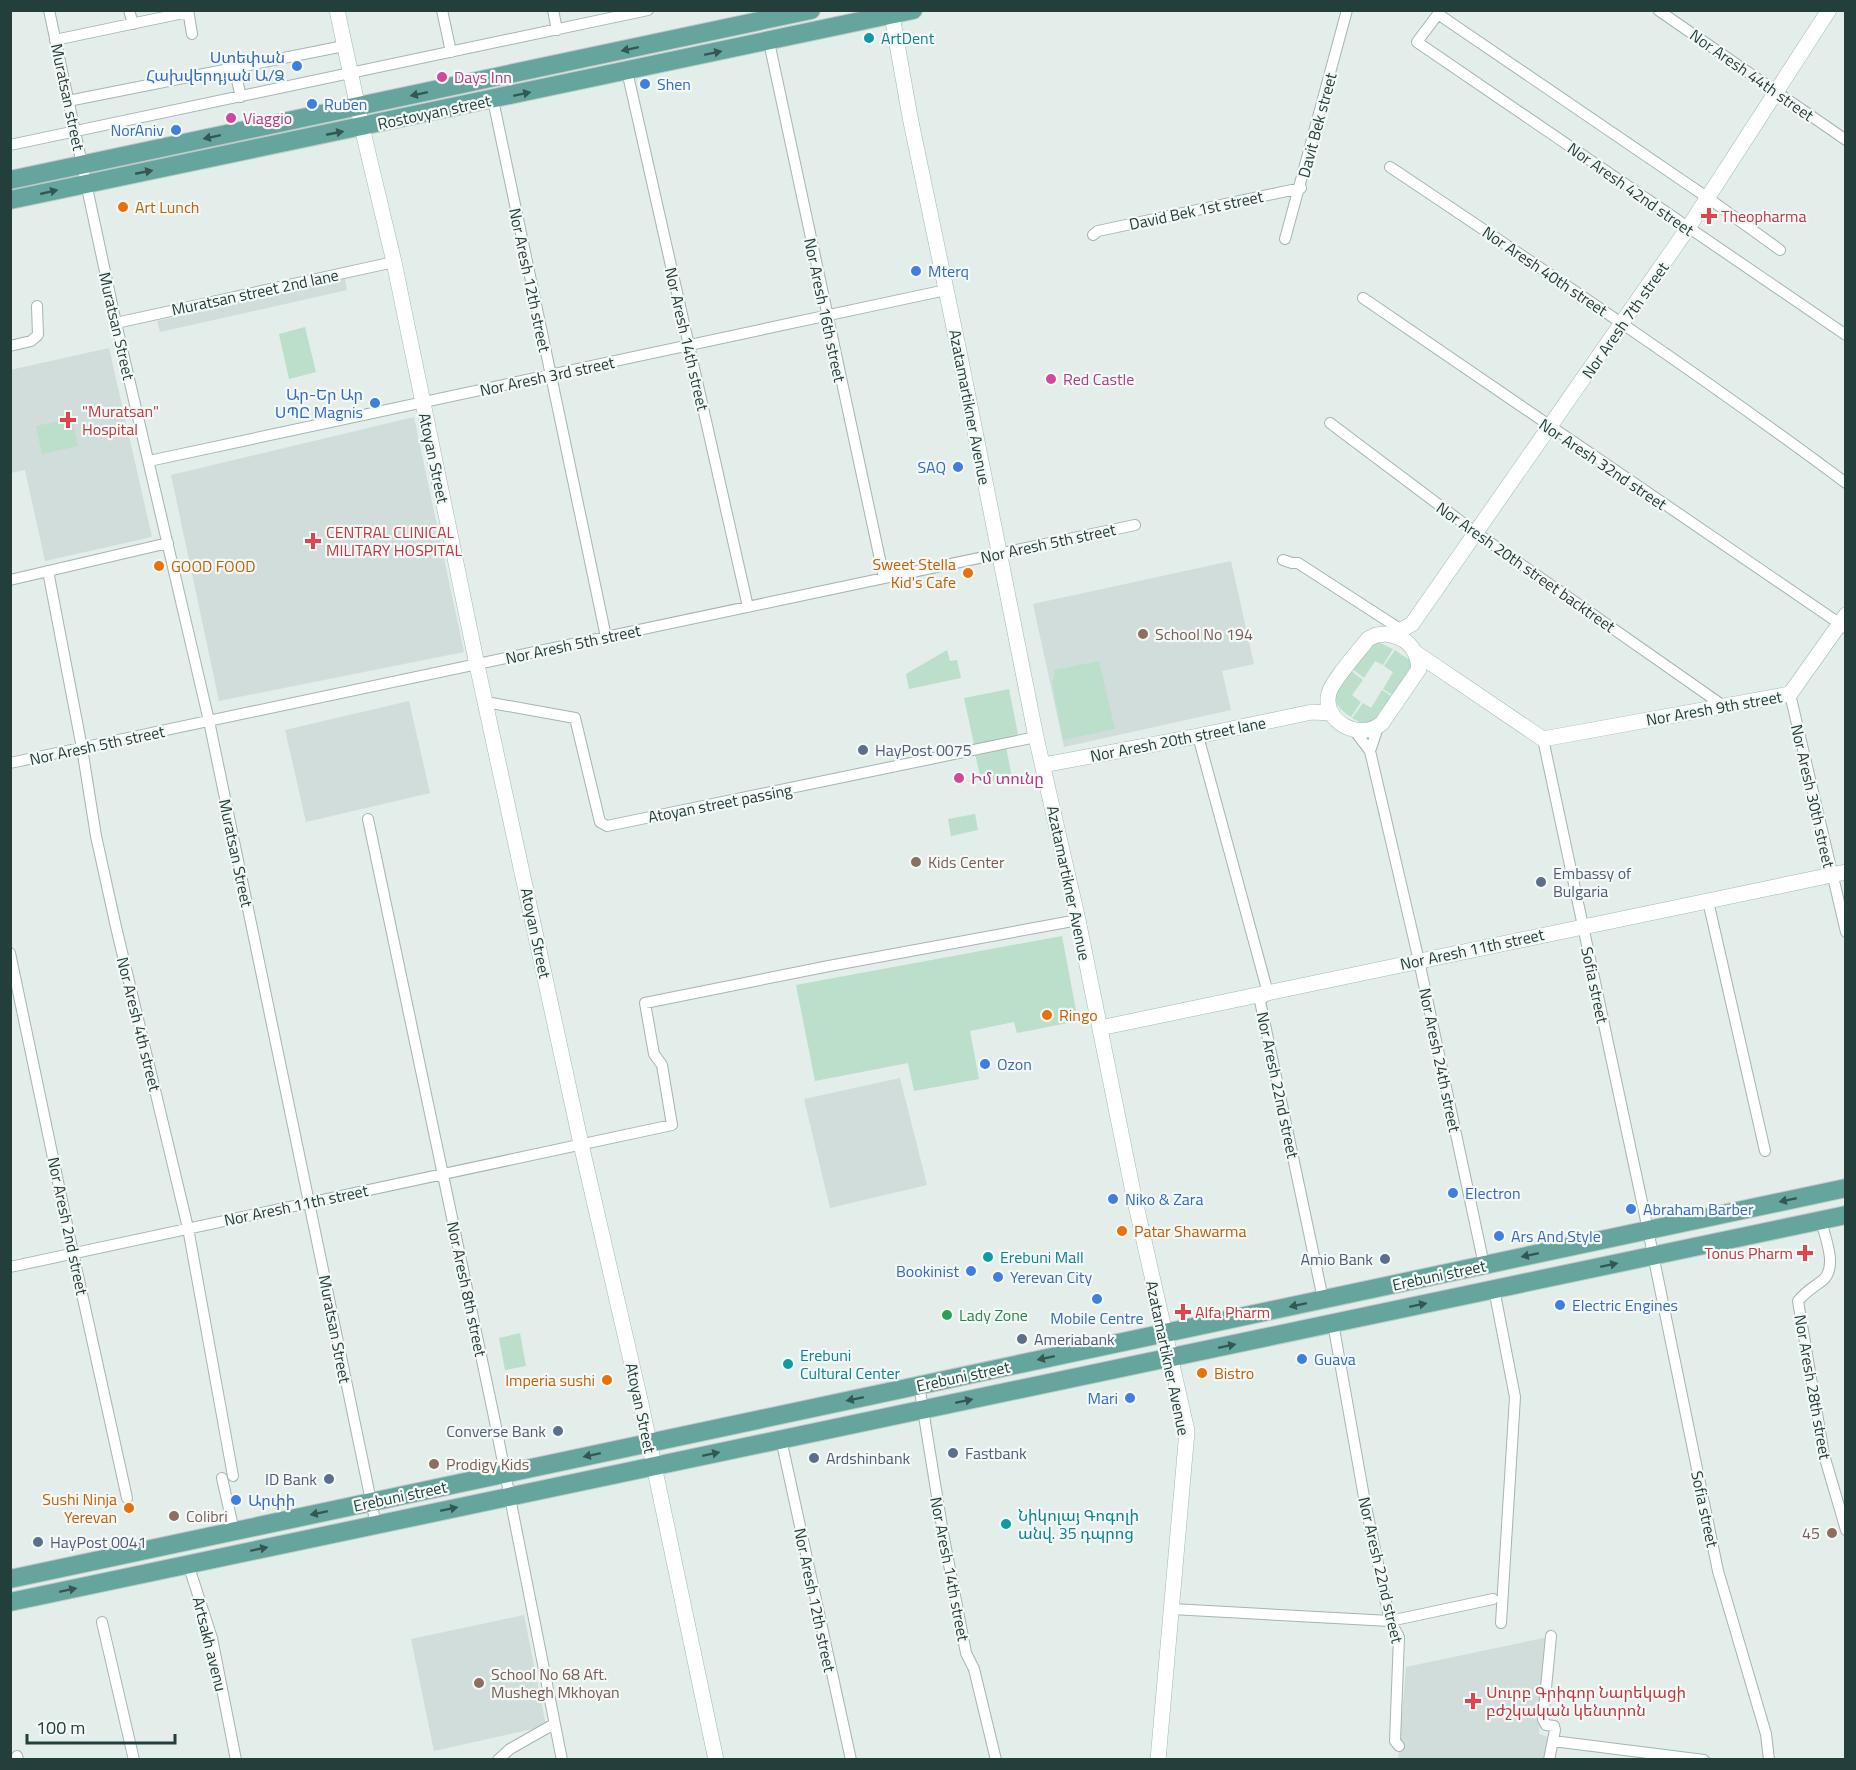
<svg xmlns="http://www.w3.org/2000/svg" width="1856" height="1770" font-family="'Titillium Web','Noto Sans Armenian',sans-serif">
<rect width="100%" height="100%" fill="#e3edea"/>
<path fill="#d1ddda" d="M 345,279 L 347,290 L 160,332 L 157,321 Z
M 109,348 L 152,537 L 45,561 L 25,470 L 11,473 L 10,370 Z
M 414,417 L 464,652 L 219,701 L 171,475 Z
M 1231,561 L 1254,664 L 1222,671 L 1231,710 L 1064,747 L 1033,604 Z
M 409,701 L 430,793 L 306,822 L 285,730 Z
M 900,1078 L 927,1185 L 830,1208 L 804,1099 Z
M 524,1615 L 546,1726 L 434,1751 L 411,1639 Z
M 1548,1637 L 1539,1734 L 1551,1738 L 1546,1759 L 1398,1760 L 1406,1667 Z"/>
<path fill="#bbdfca" d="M 305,327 L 316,372 L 289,379 L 279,334 Z
M 72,418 L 78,446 L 42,454 L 36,426 Z
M 1378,642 L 1393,649 L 1383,665 L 1375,661 L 1364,678 L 1351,668 L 1369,645 Z
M 947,650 L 950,661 L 957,660 L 961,678 L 909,689 L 906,674 Z
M 1395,650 L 1411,661 L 1412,669 L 1397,698 L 1383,689 L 1393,672 L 1384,666 Z
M 1099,661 L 1115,729 L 1063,740 L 1052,682 L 1055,675 L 1054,670 Z
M 1350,670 L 1363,680 L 1352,695 L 1361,702 L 1351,717 C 1325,700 1335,691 1350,670 Z
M 1009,689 L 1018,734 L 974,744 L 964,698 Z
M 1382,690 L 1396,699 L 1380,720 L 1361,723 L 1352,718 L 1363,703 L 1371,708 Z
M 1006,747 L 1012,777 L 982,784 L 975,754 Z
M 975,814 L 978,830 L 951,836 L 948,819 Z
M 1062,936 L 1078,1021 L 1017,1033 L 1014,1022 L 970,1031 L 979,1079 L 914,1091 L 908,1063 L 815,1081 L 796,985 Z
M 520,1333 L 526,1366 L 505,1370 L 499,1338 Z"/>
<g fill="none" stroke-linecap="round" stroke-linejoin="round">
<g stroke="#a5b5b2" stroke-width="12">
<path id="street" d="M 49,10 L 116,323 L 209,721 L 376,1525
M 129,10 L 133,24
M 188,10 L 192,34
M 442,10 L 451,52
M 553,10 L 557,30
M 1658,10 L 1846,140
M 55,40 L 188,12
M 769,42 L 884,578
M 234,68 L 241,97
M 627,71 L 748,607
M 493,100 L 606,637
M 68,101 L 344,46
M 10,145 L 648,10
M 1390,167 C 1544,270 1697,372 1846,483
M 1093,235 L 1098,231 L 1301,188
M 1285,239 L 1347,10
M 1780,250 L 1708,198 L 1438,14 L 1417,42 L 1846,335
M 1363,298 L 1846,628
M 116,323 L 394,262
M 10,346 L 31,341 L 38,335 L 37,306
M 1330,423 L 1475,532 L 1725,707
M 149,461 L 946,290
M 1283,560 L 1292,563 L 1298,563 L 1403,631
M 48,571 L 82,748 L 96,836 L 116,927 L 188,1228 L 233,1476
M 10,580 L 168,543
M 1790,694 L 1846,932
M 486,702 L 575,718 L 600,822 L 607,826 L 1036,737
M 1354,730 L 1370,751 L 1419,961 L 1484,1265
M 1198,736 L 1268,993 L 1260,1001 L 1323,1299
M 1543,739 L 1648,1230 L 1718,1571 L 1766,1734 L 1769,1760
M 1370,751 L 1378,727
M 10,763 L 1135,525
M 368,819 L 494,1417 L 562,1760
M 1708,901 L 1765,1151
M 10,953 L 73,1253 L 127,1498
M 1821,1221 C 1825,1237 1838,1267 1823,1280 C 1813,1288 1807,1290 1798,1301 L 1824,1455 L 1846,1530
M 10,1267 L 672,1125 L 662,1065 L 654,1054 L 645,1003 L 829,966 L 1078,920
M 1494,1289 L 1515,1397 L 1501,1623
M 1333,1323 L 1364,1497 L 1390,1621 L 1399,1637 L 1395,1741 L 1399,1746
M 919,1385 L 943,1533 L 966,1653 L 974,1669 L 996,1760
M 781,1439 L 851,1760
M 222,1478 L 234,1531
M 188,1564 L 212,1638 L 236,1760
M 1172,1609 L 1390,1621 L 1493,1599
M 102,1622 L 134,1760
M 1553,1741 L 1704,1760
M 17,1756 L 18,1760
M 498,1760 L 510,1749 L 554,1724
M 1549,1760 L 1555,1730 L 1554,1726 L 1546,1725 L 1543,1719 L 1551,1636"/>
</g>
<g stroke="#a1bab4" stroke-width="16">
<path id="secondary" d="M 337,10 L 364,136 L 394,262 L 477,665 L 581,1144 L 641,1404 L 716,1760
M 891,10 L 910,117 L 962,366 L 1036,737 L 1078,920 L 1133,1192 L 1187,1431 L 1158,1760
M 1386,634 C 1407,637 1417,648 1419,669 L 1382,723 C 1361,742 1321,722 1329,693 C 1332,681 1359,651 1368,639 L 1376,635 Z
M 1392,635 L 1412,624 L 1688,228 L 1829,10
M 1416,653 L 1543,739 L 1790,694 L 1846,615
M 1043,765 L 1198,736 L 1312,712 L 1332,713
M 1100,1028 L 1846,872"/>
</g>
<g stroke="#c1c9c8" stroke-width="20">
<path id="primary" d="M 10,180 L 811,10
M 10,200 L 913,10
M 10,1579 L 1846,1188
M 10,1602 L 1846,1215"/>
</g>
<use href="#street" stroke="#fff" stroke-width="10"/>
<use href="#secondary" stroke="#fff" stroke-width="15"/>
<use href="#primary" stroke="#65a59e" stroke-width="18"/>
</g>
<defs><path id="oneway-solid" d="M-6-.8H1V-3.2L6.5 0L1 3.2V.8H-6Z" transform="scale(1.5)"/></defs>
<g fill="#335854">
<use href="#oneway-solid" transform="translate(630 49) rotate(168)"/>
<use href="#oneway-solid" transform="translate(713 53) rotate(-12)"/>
<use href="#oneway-solid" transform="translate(419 94) rotate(168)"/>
<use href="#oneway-solid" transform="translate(522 94) rotate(-12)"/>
<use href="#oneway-solid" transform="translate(335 133) rotate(-11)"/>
<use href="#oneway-solid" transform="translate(212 137) rotate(168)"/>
<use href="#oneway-solid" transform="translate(144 172) rotate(-11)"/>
<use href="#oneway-solid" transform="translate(49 192) rotate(-13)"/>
<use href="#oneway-solid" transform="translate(1788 1200) rotate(168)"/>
<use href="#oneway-solid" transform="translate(1530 1255) rotate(168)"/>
<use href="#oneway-solid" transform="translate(1609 1265) rotate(-12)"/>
<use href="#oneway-solid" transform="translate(1298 1305) rotate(168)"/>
<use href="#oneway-solid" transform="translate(1418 1305) rotate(-12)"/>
<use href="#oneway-solid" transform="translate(1227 1346) rotate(-12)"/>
<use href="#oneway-solid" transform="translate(1046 1358) rotate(168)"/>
<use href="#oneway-solid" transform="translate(855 1399) rotate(168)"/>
<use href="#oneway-solid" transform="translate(964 1401) rotate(-12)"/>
<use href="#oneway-solid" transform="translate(711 1454) rotate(-12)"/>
<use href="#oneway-solid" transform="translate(592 1455) rotate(168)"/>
<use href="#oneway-solid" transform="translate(449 1509) rotate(-12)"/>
<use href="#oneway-solid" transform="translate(319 1513) rotate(168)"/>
<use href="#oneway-solid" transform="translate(259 1549) rotate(-12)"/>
<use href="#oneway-solid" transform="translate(68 1590) rotate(-12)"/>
</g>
<g fill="#0f9aa8" stroke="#f4f9f7" stroke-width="2">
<circle cx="869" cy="38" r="6"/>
<circle cx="988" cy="1257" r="6"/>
<circle cx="788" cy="1364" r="6"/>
<circle cx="1006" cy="1524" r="6"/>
</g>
<g fill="#3f7fe0" stroke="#f4f9f7" stroke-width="2">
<circle cx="297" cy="66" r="6"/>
<circle cx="645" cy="84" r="6"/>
<circle cx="312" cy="104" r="6"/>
<circle cx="176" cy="130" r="6"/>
<circle cx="916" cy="271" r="6"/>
<circle cx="375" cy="403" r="6"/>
<circle cx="958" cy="467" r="6"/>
<circle cx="985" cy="1064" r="6"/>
<circle cx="1453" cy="1193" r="6"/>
<circle cx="1113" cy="1199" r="6"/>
<circle cx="1631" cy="1209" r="6"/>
<circle cx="1499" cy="1236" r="6"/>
<circle cx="971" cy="1271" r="6"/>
<circle cx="998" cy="1277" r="6"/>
<circle cx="1097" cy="1299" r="6"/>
<circle cx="1560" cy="1305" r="6"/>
<circle cx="1302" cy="1359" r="6"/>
<circle cx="1130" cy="1398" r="6"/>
<circle cx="236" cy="1500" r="6"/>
</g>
<g fill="#d1479c" stroke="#f4f9f7" stroke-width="2">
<circle cx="442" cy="77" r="6"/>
<circle cx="231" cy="118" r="6"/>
<circle cx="1051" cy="379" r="6"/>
<circle cx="959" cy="778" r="6"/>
</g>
<g fill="#e8710a" stroke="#f4f9f7" stroke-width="2">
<circle cx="123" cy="207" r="6"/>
<circle cx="159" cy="566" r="6"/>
<circle cx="968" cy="573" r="6"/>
<circle cx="1047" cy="1015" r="6"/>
<circle cx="1122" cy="1231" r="6"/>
<circle cx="1202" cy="1373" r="6"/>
<circle cx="607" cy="1380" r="6"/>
<circle cx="129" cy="1508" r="6"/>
</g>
<g fill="#e0444e" stroke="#f4f9f7" stroke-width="2">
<path d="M1706 207h6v6h6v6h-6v6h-6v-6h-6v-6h6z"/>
<path d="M65 411h6v6h6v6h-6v6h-6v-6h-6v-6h6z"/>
<path d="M310 532h6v6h6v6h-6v6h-6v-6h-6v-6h6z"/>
<path d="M1802 1244h6v6h6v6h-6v6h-6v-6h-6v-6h6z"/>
<path d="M1180 1303h6v6h6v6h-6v6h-6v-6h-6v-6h6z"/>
<path d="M1470 1692h6v6h6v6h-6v6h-6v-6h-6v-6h6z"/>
</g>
<g fill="#8d6e63" stroke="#f4f9f7" stroke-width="2">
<circle cx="1143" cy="634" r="6"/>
<circle cx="916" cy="862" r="6"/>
<circle cx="434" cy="1464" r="6"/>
<circle cx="174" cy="1516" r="6"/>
<circle cx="1832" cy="1533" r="6"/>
<circle cx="479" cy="1683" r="6"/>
</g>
<g fill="#5c6f8a" stroke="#f4f9f7" stroke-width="2">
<circle cx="863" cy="750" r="6"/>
<circle cx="1541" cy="882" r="6"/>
<circle cx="1385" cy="1259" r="6"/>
<circle cx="1022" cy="1339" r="6"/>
<circle cx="558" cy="1431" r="6"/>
<circle cx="953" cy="1453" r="6"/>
<circle cx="814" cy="1458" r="6"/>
<circle cx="329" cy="1479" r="6"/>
<circle cx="38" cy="1542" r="6"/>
</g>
<circle fill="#2e9e5b" stroke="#f4f9f7" stroke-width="2" cx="947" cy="1315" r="6"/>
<g text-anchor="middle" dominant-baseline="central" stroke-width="4.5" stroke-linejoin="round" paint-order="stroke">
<g font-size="16" fill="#0d838f" stroke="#f4f9f7" text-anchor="start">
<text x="881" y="38">ArtDent</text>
<text x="1000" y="1257">Erebuni Mall</text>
<text x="800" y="1355">Erebuni<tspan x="800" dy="18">Cultural Center</tspan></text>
<text x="1018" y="1515">Նիկոլայ Գոգոլի<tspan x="1018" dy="18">անվ. 35 դպրոց</tspan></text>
</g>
<g font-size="16" fill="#366cbe" stroke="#f4f9f7" text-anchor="start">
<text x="285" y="57" text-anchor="end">Ստեփան<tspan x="285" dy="18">Հախվերդյան Ա/Ձ</tspan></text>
<text x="657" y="84">Shen</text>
<text x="324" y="104">Ruben</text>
<text x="164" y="130" text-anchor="end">NorAniv</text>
<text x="928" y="271">Mterq</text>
<text x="363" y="394" text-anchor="end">Ար-Եր Ար<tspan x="363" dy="18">ՍՊԸ Magnis</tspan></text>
<text x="946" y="467" text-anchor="end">SAQ</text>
<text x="997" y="1064">Ozon</text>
<text x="1465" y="1193">Electron</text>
<text x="1125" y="1199">Niko &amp; Zara</text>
<text x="1643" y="1209">Abraham Barber</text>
<text x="1511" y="1236">Ars And Style</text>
<text x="959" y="1271" text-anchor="end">Bookinist</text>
<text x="1010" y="1277">Yerevan City</text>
<text x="1572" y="1305">Electric Engines</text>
<text x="1097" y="1318" text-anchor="middle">Mobile Centre</text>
<text x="1314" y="1359">Guava</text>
<text x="1118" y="1398" text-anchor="end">Mari</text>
<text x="248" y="1500">Արփի</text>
</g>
<g font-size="16" fill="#223f3c" stroke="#f4f9f7">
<text transform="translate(1752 75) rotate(35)">Nor Aresh 44th street</text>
<text transform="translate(68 97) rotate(78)">Muratsan street</text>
<text transform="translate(434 112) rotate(-12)">Rostovyan street</text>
<text transform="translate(1317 125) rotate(-75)">Davit Bek street</text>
<text transform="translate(1631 189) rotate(35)">Nor Aresh 42nd street</text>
<text transform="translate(1196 210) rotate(-12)">David Bek 1st street</text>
<text transform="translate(1545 271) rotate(34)">Nor Aresh 40th street</text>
<text transform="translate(530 280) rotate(78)">Nor Aresh 12th street</text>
<text transform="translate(255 292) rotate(-12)">Muratsan street 2nd lane</text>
<text transform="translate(825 310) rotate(78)">Nor Aresh 16th street</text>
<text transform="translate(1625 320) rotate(-55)">Nor Aresh 7th street</text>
<text transform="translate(117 326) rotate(77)">Muratsan Street</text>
<text transform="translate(687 339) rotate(77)">Nor Aresh 14th street</text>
<text transform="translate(547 376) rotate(-12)">Nor Aresh 3rd street</text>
<text transform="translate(970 407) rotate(79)">Azatamartikner Avenue</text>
<text transform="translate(434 458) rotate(78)">Atoyan Street</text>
<text transform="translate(1603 464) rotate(34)">Nor Aresh 32nd street</text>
<text transform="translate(1048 543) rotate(-12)">Nor Aresh 5th street</text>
<text transform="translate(1526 567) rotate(35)">Nor Aresh 20th street backtreet</text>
<text transform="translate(573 644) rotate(-12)">Nor Aresh 5th street</text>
<text transform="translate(1714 708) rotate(-10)">Nor Aresh 9th street</text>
<text transform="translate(1178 739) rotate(-11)">Nor Aresh 20th street lane</text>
<text transform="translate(97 745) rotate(-12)">Nor Aresh 5th street</text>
<text transform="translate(1813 796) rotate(77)">Nor Aresh 30th street</text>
<text transform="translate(720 803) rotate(-11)">Atoyan street passing</text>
<text transform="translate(236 853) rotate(78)">Muratsan Street</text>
<text transform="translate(1069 883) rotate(78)">Azatamartikner Avenue</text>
<text transform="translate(536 933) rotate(78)">Atoyan Street</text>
<text transform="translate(1472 949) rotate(-12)">Nor Aresh 11th street</text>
<text transform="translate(1595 985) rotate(78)">Sofia street</text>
<text transform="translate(139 1024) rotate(76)">Nor Aresh 4th street</text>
<text transform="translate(1440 1060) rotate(78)">Nor Aresh 24th street</text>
<text transform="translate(1278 1085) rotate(78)">Nor Aresh 22nd street</text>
<text transform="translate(296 1205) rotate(-12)">Nor Aresh 11th street</text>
<text transform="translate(68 1226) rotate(78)">Nor Aresh 2nd street</text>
<text transform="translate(1439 1275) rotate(-12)">Erebuni street</text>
<text transform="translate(467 1289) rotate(78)">Nor Aresh 8th street</text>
<text transform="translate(335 1329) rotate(79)">Muratsan Street</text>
<text transform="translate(1168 1358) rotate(78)">Azatamartikner Avenue</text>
<text transform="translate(963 1376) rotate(-12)">Erebuni street</text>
<text transform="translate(1813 1387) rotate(80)">Nor Aresh 28th street</text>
<text transform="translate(641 1408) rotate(78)">Atoyan Street</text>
<text transform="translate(400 1496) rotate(-12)">Erebuni street</text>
<text transform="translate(1705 1509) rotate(78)">Sofia street</text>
<text transform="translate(950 1569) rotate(79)">Nor Aresh 14th street</text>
<text transform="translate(1381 1570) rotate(77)">Nor Aresh 22nd street</text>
<text transform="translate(815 1600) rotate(78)">Nor Aresh 12th street</text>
<text transform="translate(210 1644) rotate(76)">Artsakh avenu</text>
</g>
<g font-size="16" fill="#b23c85" stroke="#f4f9f7" text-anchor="start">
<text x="454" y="77">Days Inn</text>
<text x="243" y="118">Viaggio</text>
<text x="1063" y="379">Red Castle</text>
<text x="971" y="778">Իմ տունը</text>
</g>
<g font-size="16" fill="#c56008" stroke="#f4f9f7" text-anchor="start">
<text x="135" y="207">Art Lunch</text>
<text x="956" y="564" text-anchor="end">Sweet Stella<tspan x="956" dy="18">Kid's Cafe</tspan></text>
<text x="171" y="566">GOOD FOOD</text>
<text x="1059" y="1015">Ringo</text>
<text x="1134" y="1231">Patar Shawarma</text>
<text x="1214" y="1373">Bistro</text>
<text x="595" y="1380" text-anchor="end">Imperia sushi</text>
<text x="117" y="1499" text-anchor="end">Sushi Ninja<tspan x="117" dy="18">Yerevan</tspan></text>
</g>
<g font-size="16" fill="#be3a42" stroke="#f4f9f7" text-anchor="start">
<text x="1721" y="216">Theopharma</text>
<text x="82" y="411">"Muratsan"<tspan x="82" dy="18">Hospital</tspan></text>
<text x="326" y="532">CENTRAL CLINICAL<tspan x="326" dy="18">MILITARY HOSPITAL</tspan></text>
<text x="1793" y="1253" text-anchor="end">Tonus Pharm</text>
<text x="1195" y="1312">Alfa Pharm</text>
<text x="1486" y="1692">Սուրբ Գրիգոր Նարեկացի<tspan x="1486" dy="18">բժշկական կենտրոն</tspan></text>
</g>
<g font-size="16" fill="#785e54" stroke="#f4f9f7" text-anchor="start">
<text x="1155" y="634">School No 194</text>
<text x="928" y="862">Kids Center</text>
<text x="446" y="1464">Prodigy Kids</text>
<text x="186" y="1516">Colibri</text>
<text x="1820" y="1533" text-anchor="end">45</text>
<text x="491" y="1674">School No 68 Aft.<tspan x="491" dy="18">Mushegh Mkhoyan</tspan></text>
</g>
<g font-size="16" fill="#4e5e75" stroke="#f4f9f7" text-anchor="start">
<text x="875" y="750">HayPost 0075</text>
<text x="1553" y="873">Embassy of<tspan x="1553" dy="18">Bulgaria</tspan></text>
<text x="1373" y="1259" text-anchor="end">Amio Bank</text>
<text x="1034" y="1339">Ameriabank</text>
<text x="546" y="1431" text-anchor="end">Converse Bank</text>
<text x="965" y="1453">Fastbank</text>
<text x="826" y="1458">Ardshinbank</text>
<text x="317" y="1479" text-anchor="end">ID Bank</text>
<text x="50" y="1542">HayPost 0041</text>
</g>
<g font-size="16" fill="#27864d" stroke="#f4f9f7" text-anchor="start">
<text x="959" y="1315">Lady Zone</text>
</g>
</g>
<rect width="1856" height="1770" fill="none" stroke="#223f3c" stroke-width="24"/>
<path d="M27 1734v9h148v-9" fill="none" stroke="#223f3c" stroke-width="3"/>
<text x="36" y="1734" font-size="18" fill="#223f3c" stroke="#f4f9f7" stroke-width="4.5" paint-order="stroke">100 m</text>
</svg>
